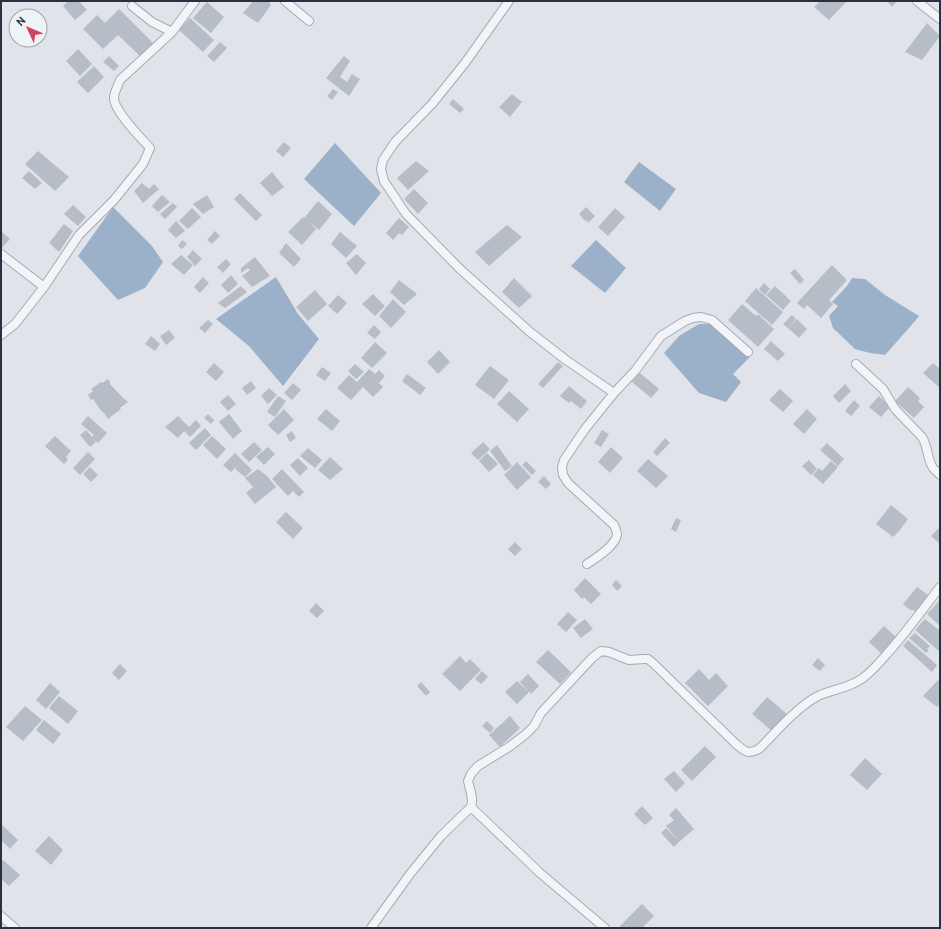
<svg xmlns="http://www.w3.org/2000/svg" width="941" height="929" font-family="Cabin,sans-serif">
<rect width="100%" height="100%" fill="#e0e3e9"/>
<path fill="#9bb1c9" d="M 335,143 L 381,193 L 354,226 L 304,179 Z
M 639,162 L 676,189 L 660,211 L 624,182 Z
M 113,207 L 152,246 L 163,262 L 145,288 L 118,300 L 78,256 Z
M 596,240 L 626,268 L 605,293 L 571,266 Z
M 276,277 L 298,314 L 319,339 L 283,386 L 249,346 L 216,319 Z
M 852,278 L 865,279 L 885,295 L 919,316 L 916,320 L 885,355 L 870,353 L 855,349 L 833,328 L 829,316 L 838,306 L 832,302 L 847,286 Z
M 699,324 L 711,324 L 750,357 L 733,374 L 741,382 L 726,402 L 699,393 L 664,353 L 679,336 Z"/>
<path fill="#b7bdc6" d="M 68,1 L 79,1 L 87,10 L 75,20 L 63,6 Z
M 253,1 L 268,1 L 271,5 L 258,23 L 243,13 Z
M 820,1 L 847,1 L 829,20 L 814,7 Z
M 887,1 L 897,1 L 892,7 Z
M 207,2 L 224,17 L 211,33 L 193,18 Z
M 119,9 L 154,44 L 141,57 L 118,35 L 103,49 L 83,29 L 97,15 L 105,23 Z
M 190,18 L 214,40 L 203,52 L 179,30 Z
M 927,23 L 940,36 L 922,60 L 905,52 Z
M 220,42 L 227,48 L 214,62 L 207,56 Z
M 78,49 L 92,64 L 80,76 L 66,61 Z
M 109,56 L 119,66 L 114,71 L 103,62 Z
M 344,56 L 350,61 L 340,77 L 347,82 L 352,74 L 360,79 L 349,96 L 326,78 Z
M 94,66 L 104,77 L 88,93 L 77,82 Z
M 333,89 L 338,92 L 332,100 L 327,96 Z
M 512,94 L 522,102 L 510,117 L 499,107 Z
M 453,99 L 464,109 L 460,113 L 449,104 Z
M 284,142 L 291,148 L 283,157 L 276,151 Z
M 38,151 L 69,177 L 55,191 L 25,164 Z
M 416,161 L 429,171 L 408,190 L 397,178 Z
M 29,171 L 42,183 L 35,189 L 22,178 Z
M 272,172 L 284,187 L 272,196 L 260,183 Z
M 142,183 L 149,189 L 154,184 L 159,189 L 143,203 L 134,191 Z
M 414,189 L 428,203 L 418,214 L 404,199 Z
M 240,193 L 262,215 L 256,221 L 234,199 Z
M 162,195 L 170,202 L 158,212 L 152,206 Z
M 207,195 L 214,207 L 203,214 L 193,204 Z
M 318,201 L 332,214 L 319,230 L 309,222 L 316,229 L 302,245 L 288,232 L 303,217 L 304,218 Z
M 173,203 L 177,207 L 165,219 L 160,214 Z
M 73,205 L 86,217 L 78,226 L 64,214 Z
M 586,207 L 595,216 L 588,223 L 586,220 L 585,221 L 579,214 Z
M 192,208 L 201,217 L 188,229 L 179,221 Z
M 615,208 L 625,217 L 608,236 L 598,227 Z
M 399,218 L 409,227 L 402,235 L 399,233 L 393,240 L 386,233 Z
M 176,221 L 185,231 L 176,238 L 168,230 Z
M 64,224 L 73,231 L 59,252 L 49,243 Z
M 507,225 L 522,237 L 489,266 L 475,252 Z
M 215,231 L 220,236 L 212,244 L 207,240 Z
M 2,232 L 10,239 L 1,249 L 1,233 Z
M 340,232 L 357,246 L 346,258 L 331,244 Z
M 182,240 L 187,244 L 182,249 L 178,246 Z
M 286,243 L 301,259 L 294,267 L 279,253 Z
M 193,250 L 202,259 L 195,266 L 187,257 Z
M 357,254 L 366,263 L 356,275 L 346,263 Z
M 181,255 L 193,265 L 184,275 L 171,264 Z
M 255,257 L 270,276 L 252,287 L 242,276 L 250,270 L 248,268 L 241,273 L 241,268 Z
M 226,259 L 231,264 L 223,273 L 217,267 Z
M 832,265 L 847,280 L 829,300 L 833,304 L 821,318 L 807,305 L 804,309 L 797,303 Z
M 795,269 L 804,280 L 800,284 L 790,273 Z
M 231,275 L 238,284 L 228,293 L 221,285 Z
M 203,277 L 209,283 L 200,293 L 194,287 Z
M 514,278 L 532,296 L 519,308 L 502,292 Z
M 399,280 L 417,294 L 404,305 L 390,292 Z
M 764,283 L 770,289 L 765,295 L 759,289 Z
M 241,286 L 247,292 L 225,308 L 218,303 Z
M 775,286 L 791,301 L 783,310 L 766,295 Z
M 756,288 L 783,312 L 772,325 L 745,301 Z
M 315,290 L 327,304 L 308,321 L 296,307 Z
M 373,294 L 385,306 L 375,316 L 362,304 Z
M 338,295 L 347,303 L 337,314 L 328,306 Z
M 393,299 L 406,312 L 391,328 L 379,316 Z
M 742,304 L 756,316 L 758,314 L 774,329 L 758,347 L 728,320 Z
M 792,315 L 796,319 L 788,328 L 783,324 Z
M 797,319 L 807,329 L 799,338 L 788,328 Z
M 208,320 L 213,324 L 205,333 L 199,328 Z
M 374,325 L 381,332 L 375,339 L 367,333 Z
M 169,330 L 175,338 L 166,345 L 160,336 Z
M 151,336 L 160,344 L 155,351 L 145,344 Z
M 771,341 L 785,354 L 778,361 L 764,349 Z
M 375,342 L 387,353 L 372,368 L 361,358 Z
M 439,350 L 450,362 L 438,374 L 427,362 Z
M 558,362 L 563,366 L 543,388 L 538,384 Z
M 214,363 L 224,372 L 216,381 L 206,372 Z
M 933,363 L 940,369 L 940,388 L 923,373 Z
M 355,364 L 364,372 L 356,379 L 348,371 Z
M 490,366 L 509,380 L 494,399 L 475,385 Z
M 322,367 L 331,373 L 325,381 L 316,375 Z
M 369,369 L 375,374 L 379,370 L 385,376 L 379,383 L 383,387 L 373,397 L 363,387 L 351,400 L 337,388 L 349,375 L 357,382 Z
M 640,373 L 659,389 L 651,398 L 632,382 Z
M 407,374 L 426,388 L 420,395 L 402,381 Z
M 108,379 L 110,382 L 110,384 L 124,399 L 125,399 L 128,402 L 120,408 L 121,409 L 108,419 L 104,413 L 102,412 L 93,399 L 91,400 L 88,395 L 93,391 L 91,389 L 101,382 L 102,383 Z
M 251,381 L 256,388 L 247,395 L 242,388 Z
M 293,383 L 301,390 L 292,400 L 284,393 Z
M 845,384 L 851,391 L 839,403 L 833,396 Z
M 569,386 L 587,401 L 581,409 L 571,401 L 569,403 L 560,396 Z
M 908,387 L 920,398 L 918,401 L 924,407 L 914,418 L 895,401 Z
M 269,388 L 277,395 L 268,404 L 261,396 Z
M 780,389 L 793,401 L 783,412 L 769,400 Z
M 509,391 L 529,409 L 517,422 L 497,404 Z
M 228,395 L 236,404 L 228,411 L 220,402 Z
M 278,396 L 286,401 L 275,417 L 267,412 Z
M 879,396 L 890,407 L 881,417 L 869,407 Z
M 854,400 L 860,406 L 851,416 L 845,411 Z
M 284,409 L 294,420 L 278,435 L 268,425 Z
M 326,409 L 340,421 L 332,431 L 317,419 Z
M 807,409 L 817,419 L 804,434 L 793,424 Z
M 208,414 L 214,420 L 211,424 L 204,418 Z
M 229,414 L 242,431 L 233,439 L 219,422 Z
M 88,416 L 107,433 L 98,443 L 92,438 L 96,442 L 90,447 L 80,435 L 86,430 L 92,437 L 94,435 L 81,424 Z
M 178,416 L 189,427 L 196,420 L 201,426 L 190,437 L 184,431 L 178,438 L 165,427 Z
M 205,428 L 211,435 L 196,450 L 189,443 Z
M 602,430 L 609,434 L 601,447 L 594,443 Z
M 292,431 L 296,438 L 290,442 L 286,435 Z
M 55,436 L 71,451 L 66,457 L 68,460 L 64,464 L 45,446 Z
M 212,436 L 226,449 L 217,459 L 203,445 Z
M 665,438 L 670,443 L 657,456 L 653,452 Z
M 254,442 L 262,450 L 249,462 L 241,454 Z
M 483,442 L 490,449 L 478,460 L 471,453 Z
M 827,443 L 844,459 L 838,466 L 820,450 Z
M 497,445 L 512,466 L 505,471 L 490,451 Z
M 268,447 L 275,454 L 264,465 L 256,457 Z
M 611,447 L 623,458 L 610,473 L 598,462 Z
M 308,448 L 322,460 L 315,468 L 300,456 Z
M 88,452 L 95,459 L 80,475 L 73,468 Z
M 235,453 L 252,470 L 245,477 L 235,469 L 240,463 L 231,472 L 223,465 Z
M 487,453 L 498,464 L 489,472 L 479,461 Z
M 330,457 L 343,469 L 330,480 L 318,470 Z
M 298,458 L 308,468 L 300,476 L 290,465 Z
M 648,459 L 668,476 L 656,488 L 637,471 Z
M 809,460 L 817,469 L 811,475 L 802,466 Z
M 526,461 L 536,471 L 532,475 L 522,465 Z
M 831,461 L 838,467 L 823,484 L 813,475 L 819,468 L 822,471 Z
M 517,462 L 531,477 L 517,490 L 504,475 Z
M 90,467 L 98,475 L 91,482 L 83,474 Z
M 258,469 L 267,476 L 276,487 L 255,504 L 246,493 L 253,487 L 245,478 Z
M 282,469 L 304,492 L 299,497 L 293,491 L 288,496 L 272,479 Z
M 544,476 L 551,484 L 546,489 L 538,482 Z
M 891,505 L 908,519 L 900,530 L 893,537 L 876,524 Z
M 286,512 L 303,528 L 293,539 L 276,522 Z
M 676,518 L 681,520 L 676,532 L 671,529 Z
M 940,527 L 940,544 L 931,536 Z
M 515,542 L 522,549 L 515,556 L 508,549 Z
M 585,578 L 601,594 L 591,604 L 584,597 L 582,599 L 574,590 Z
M 616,580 L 622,586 L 617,591 L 612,585 Z
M 917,587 L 931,597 L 918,613 L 913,610 L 910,610 L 903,604 Z
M 940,600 L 940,626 L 927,614 Z
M 316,603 L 324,611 L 317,618 L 309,611 Z
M 568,612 L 577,620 L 566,632 L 557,624 Z
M 585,619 L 593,629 L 581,638 L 573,628 Z
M 925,619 L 940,631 L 940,652 L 915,630 Z
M 884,626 L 898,639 L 883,655 L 869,642 Z
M 915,633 L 930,646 L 927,649 L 929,650 L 926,653 L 909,638 Z
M 908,640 L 937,665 L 932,672 L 903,646 Z
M 548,650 L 571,672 L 560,684 L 536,662 Z
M 460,656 L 466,663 L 470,659 L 481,670 L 460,691 L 442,674 Z
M 818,658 L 825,665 L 820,671 L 812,665 Z
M 120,664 L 127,671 L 119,680 L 112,673 Z
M 699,669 L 709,680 L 716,673 L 728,686 L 708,706 L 685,683 Z
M 482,671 L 488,677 L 481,684 L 475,679 Z
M 528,674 L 539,686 L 531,694 L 520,682 Z
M 938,680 L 940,682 L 940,704 L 937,707 L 923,696 Z
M 517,681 L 529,692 L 517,704 L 505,692 Z
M 421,682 L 430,692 L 426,696 L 417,686 Z
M 50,683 L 60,692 L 46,709 L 36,700 Z
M 59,696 L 78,711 L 68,724 L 49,708 Z
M 767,697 L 788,715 L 773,732 L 752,714 Z
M 25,706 L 42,720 L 23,741 L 6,727 Z
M 510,716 L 520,728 L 500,747 L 489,735 Z
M 44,720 L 61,734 L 53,744 L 36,730 Z
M 487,721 L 494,728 L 490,733 L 482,726 Z
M 705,746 L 716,757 L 692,781 L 681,770 Z
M 865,758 L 882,774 L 867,790 L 850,775 Z
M 674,771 L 685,783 L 676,792 L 664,779 Z
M 642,806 L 653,818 L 645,825 L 634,814 Z
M 676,808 L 694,829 L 679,842 L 674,847 L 661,833 L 666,828 L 678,840 L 666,826 L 674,820 L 669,815 Z
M 1,824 L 18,840 L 10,849 L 1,840 Z
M 49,836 L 63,850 L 51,865 L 35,851 Z
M 3,860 L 20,875 L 9,886 L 1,879 L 1,862 Z
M 642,904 L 654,916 L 642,928 L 618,928 Z"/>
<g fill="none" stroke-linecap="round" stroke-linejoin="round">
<g stroke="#a5aab3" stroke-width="10">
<path id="minor" d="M 285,1 L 309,21
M 509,1 L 465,63 L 432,104 L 395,142 L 383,160 L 381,169 L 384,181 L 406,214 L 460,269 L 530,332 L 566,360 L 614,393
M 917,1 L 940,19
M 132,6 L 152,22 L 172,32
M 1,254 L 44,287
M 1,335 L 15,324 L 44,287 L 79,235 L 114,200 L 143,164 L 150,148 C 141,138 114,111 114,98 C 114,92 118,86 120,80 L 172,32 L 195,1
M 856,364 L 883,389 L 895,409 L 922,437 C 928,446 927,459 933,468 C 935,470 938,473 940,475
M 587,564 C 596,558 616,546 617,534 C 617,531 615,528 614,525 L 568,483 L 563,475 L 562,467 L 564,460 L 585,429 L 614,393 L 635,371 L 661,336 L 685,321 L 693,318 L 701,317 L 712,320 L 748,352
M 471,807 L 540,873 L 605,928
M 1,916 L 15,928
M 371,928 L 410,874 L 441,836 L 471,807 C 474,798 470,790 468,781 L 471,774 L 478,766 L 509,747 L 526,734 L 534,726 L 541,713 L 592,658 L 601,651 L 609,652 L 629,660 L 644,659 L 648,659 L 654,664 L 736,744 C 745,751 747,755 759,749 C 776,732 797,707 818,696 C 833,689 850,688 863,678 C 875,669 883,658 893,647 C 909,628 924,608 940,587"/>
</g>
<use href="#minor" stroke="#f3f4f7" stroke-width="8"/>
</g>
<rect width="941" height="929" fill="none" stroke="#293140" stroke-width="4"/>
<g transform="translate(28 28) rotate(314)"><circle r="19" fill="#eff2f6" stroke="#a0a5ad"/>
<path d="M0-3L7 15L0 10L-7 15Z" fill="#cd465a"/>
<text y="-6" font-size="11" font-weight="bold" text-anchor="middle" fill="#293140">N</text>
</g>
</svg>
